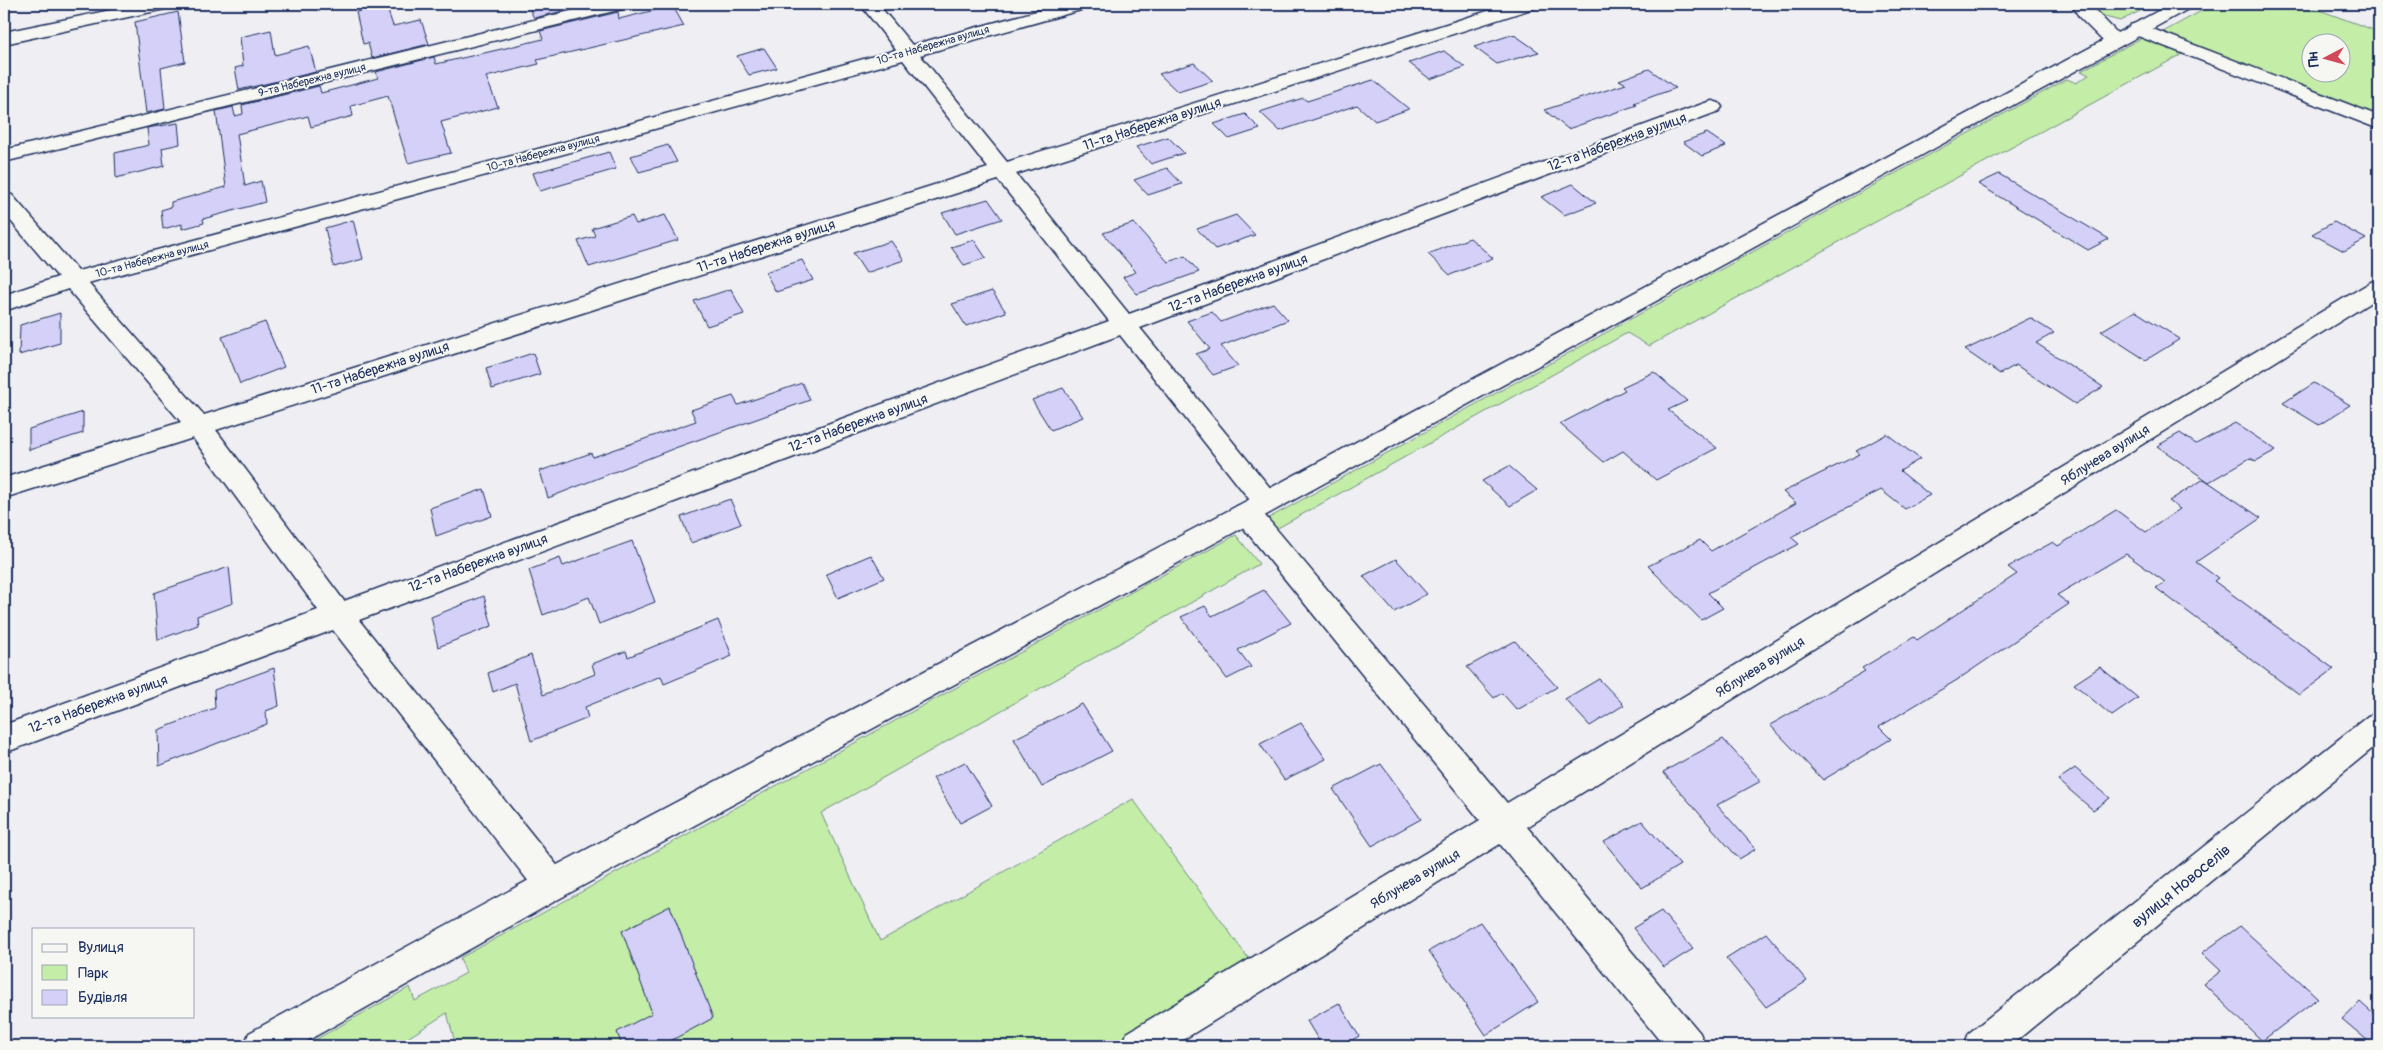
<svg xmlns="http://www.w3.org/2000/svg" width="2383" height="1050" font-family="Pangolin,sans-serif">
<rect width="100%" height="100%" fill="#efeef3"/>
<filter id="ink" filterUnits="userSpaceOnUse"><feTurbulence type="fractalNoise" baseFrequency=".02" numOctaves="2"/><feDisplacementMap in="SourceGraphic" scale="10" xChannelSelector="R" yChannelSelector="G"/><feConvolveMatrix kernelMatrix="1 2 1 2 8 2 1 2 1" color-interpolation-filters="sRGB"/></filter>
<g filter="url(#ink)">
<path fill="#c4eda8" stroke="#708e83" fill-rule="evenodd" d="M 2088,4 L 2133,4 L 2148,7 L 2120,21 L 2094,14 Z
M 2214,4 L 2303,4 L 2379,32 L 2379,119 L 2163,32 ZM 2310,42 L 2340,42 L 2340,72 L 2310,72 Z
M 2145,36 L 2186,52 L 1649,346 L 1627,333 L 1276,529 L 1267,519 L 2067,79 L 2076,83 L 2089,75 L 2081,71 Z
M 1236,535 L 1259,564 L 821,813 L 880,941 L 1133,799 L 1251,962 L 1112,1046 L 456,1046 L 447,1013 L 395,1046 L 304,1046 L 410,987 L 415,1001 L 466,973 L 460,958 Z"/>
<path fill="#d5d0f8" stroke="#1b2f5e" d="M 527,4 L 592,4 L 534,18 Z
M 386,5 L 393,26 L 421,20 L 429,44 L 372,58 L 368,43 L 363,44 L 356,12 Z
M 667,7 L 668,10 L 674,8 L 684,26 L 537,60 L 539,64 L 486,77 L 498,107 L 441,122 L 451,153 L 408,163 L 388,96 L 351,106 L 353,116 L 311,127 L 308,116 L 237,134 L 245,186 L 261,181 L 265,202 L 203,219 L 204,223 L 182,229 L 182,224 L 163,229 L 161,210 L 171,207 L 171,202 L 226,187 L 216,111 L 233,107 L 235,116 L 243,114 L 242,105 L 319,86 L 321,93 L 378,78 L 376,72 L 434,57 L 436,64 L 506,48 L 543,39 L 540,31 L 618,12 L 619,19 Z
M 178,12 L 185,62 L 161,68 L 165,109 L 146,113 L 135,22 Z
M 271,30 L 275,55 L 309,46 L 316,72 L 239,90 L 235,68 L 243,66 L 240,37 Z
M 1511,35 L 1516,36 L 1539,52 L 1497,64 L 1474,47 Z
M 764,48 L 777,68 L 749,75 L 737,56 Z
M 1444,51 L 1465,67 L 1430,79 L 1409,63 Z
M 1194,63 L 1213,81 L 1178,92 L 1159,74 Z
M 1649,69 L 1676,88 L 1634,103 L 1637,105 L 1568,129 L 1544,110 L 1626,84 L 1619,80 Z
M 1373,80 L 1409,109 L 1375,121 L 1357,105 L 1280,131 L 1260,112 L 1303,98 L 1307,101 Z
M 1245,114 L 1260,129 L 1229,139 L 1214,124 Z
M 178,123 L 180,144 L 162,148 L 164,166 L 116,178 L 115,153 L 149,145 L 147,128 Z
M 1707,133 L 1726,146 L 1702,156 L 1683,142 Z
M 1168,137 L 1184,153 L 1151,164 L 1136,147 Z
M 668,145 L 677,162 L 639,172 L 631,156 Z
M 609,152 L 616,169 L 540,191 L 533,173 Z
M 1167,168 L 1182,184 L 1148,195 L 1134,180 Z
M 1999,174 L 2109,239 L 2088,250 L 1978,184 Z
M 1573,184 L 1596,203 L 1564,215 L 1541,197 Z
M 988,199 L 1002,219 L 955,234 L 942,213 Z
M 665,215 L 678,240 L 589,267 L 578,241 L 595,236 L 592,228 L 632,216 L 636,224 Z
M 1236,215 L 1255,235 L 1215,249 L 1197,229 Z
M 353,220 L 363,259 L 334,267 L 325,228 Z
M 2334,222 L 2366,239 L 2344,251 L 2312,234 Z
M 1134,223 L 1168,262 L 1185,256 L 1199,272 L 1137,294 L 1123,277 L 1136,272 L 1103,233 Z
M 1470,238 L 1493,258 L 1450,275 L 1428,254 Z
M 974,240 L 986,258 L 964,265 L 951,247 Z
M 891,241 L 904,260 L 866,273 L 853,253 Z
M 802,260 L 813,280 L 776,292 L 765,272 Z
M 731,289 L 744,314 L 707,326 L 694,301 Z
M 992,291 L 1006,312 L 966,326 L 952,304 Z
M 1273,303 L 1288,320 L 1221,346 L 1238,366 L 1213,375 L 1196,354 L 1210,349 L 1187,321 L 1212,312 L 1221,322 Z
M 2135,311 L 2180,339 L 2146,360 L 2101,331 Z
M 60,313 L 60,343 L 19,355 L 20,325 Z
M 2030,318 L 2054,333 L 2036,343 L 2103,387 L 2075,404 L 2016,365 L 2000,374 L 1965,350 Z
M 265,322 L 284,367 L 240,384 L 222,337 Z
M 533,353 L 540,374 L 492,389 L 486,368 Z
M 1654,372 L 1687,401 L 1668,410 L 1717,448 L 1656,480 L 1623,451 L 1604,462 L 1560,424 L 1625,390 L 1622,387 Z
M 802,383 L 810,400 L 675,448 L 548,498 L 540,471 L 591,453 L 593,457 L 696,421 L 691,410 L 733,396 L 738,405 Z
M 2314,383 L 2350,405 L 2319,425 L 2283,403 Z
M 1063,388 L 1083,417 L 1051,430 L 1032,400 Z
M 83,412 L 83,433 L 29,450 L 29,429 Z
M 2235,423 L 2276,450 L 2256,461 L 2250,458 L 2209,482 L 2157,446 L 2180,433 L 2196,444 Z
M 1887,434 L 1920,459 L 1900,471 L 1930,495 L 1905,509 L 1881,490 L 1791,537 L 1799,544 L 1708,593 L 1723,608 L 1701,620 L 1648,566 L 1700,540 L 1711,551 L 1796,503 L 1783,492 L 1860,454 L 1856,451 Z
M 1509,466 L 1537,490 L 1510,506 L 1482,481 Z
M 2204,479 L 2261,518 L 2196,562 L 2218,578 L 2214,581 L 2334,669 L 2299,695 L 2156,588 L 2165,582 L 2126,554 L 2057,595 L 2069,604 L 1957,680 L 1879,727 L 1891,739 L 1823,780 L 1770,725 L 1865,671 L 1862,668 L 1914,637 L 1917,640 L 2017,574 L 2008,567 L 2053,542 L 2058,546 L 2116,510 L 2146,532 L 2180,509 L 2169,501 Z
M 484,489 L 492,516 L 436,536 L 430,508 Z
M 730,499 L 741,524 L 691,543 L 681,517 Z
M 632,541 L 655,602 L 599,624 L 589,597 L 543,615 L 529,570 L 560,558 L 563,566 Z
M 871,555 L 884,578 L 838,598 L 826,574 Z
M 1396,559 L 1427,594 L 1394,612 L 1363,576 Z
M 229,567 L 233,603 L 197,616 L 198,625 L 158,640 L 154,593 Z
M 1264,590 L 1291,623 L 1238,650 L 1251,667 L 1227,679 L 1181,617 L 1205,606 L 1212,616 Z
M 484,596 L 492,626 L 438,647 L 431,617 Z
M 718,620 L 732,656 L 664,684 L 661,676 L 585,707 L 588,718 L 531,741 L 515,683 L 493,692 L 488,673 L 531,655 L 543,695 L 595,674 L 592,664 L 626,651 L 628,657 Z
M 1515,641 L 1557,687 L 1517,710 L 1502,693 L 1494,698 L 1467,667 Z
M 2100,667 L 2138,698 L 2112,716 L 2074,684 Z
M 274,668 L 279,706 L 266,711 L 267,724 L 159,766 L 158,730 L 215,708 L 214,690 Z
M 1599,679 L 1624,705 L 1590,726 L 1565,699 Z
M 1082,704 L 1112,751 L 1042,787 L 1014,739 Z
M 1301,723 L 1326,759 L 1284,780 L 1260,744 Z
M 1723,739 L 1761,781 L 1717,805 L 1756,849 L 1739,859 L 1663,772 Z
M 965,762 L 992,806 L 960,823 L 933,778 Z
M 1381,764 L 1421,819 L 1372,846 L 1333,789 Z
M 2075,768 L 2110,798 L 2093,810 L 2058,780 Z
M 1642,821 L 1680,865 L 1642,888 L 1604,842 Z
M 670,906 L 713,1018 L 661,1046 L 622,1046 L 617,1032 L 652,1013 L 622,931 Z
M 1661,911 L 1693,949 L 1664,967 L 1633,928 Z
M 1480,922 L 1538,1002 L 1486,1035 L 1429,951 Z
M 2240,926 L 2318,998 L 2262,1041 L 2204,984 L 2221,971 L 2202,953 Z
M 1766,933 L 1807,981 L 1766,1007 L 1726,958 Z
M 2360,1002 L 2379,1019 L 2379,1046 L 2374,1046 L 2342,1019 Z
M 1339,1003 L 1359,1036 L 1342,1046 L 1322,1046 L 1307,1021 Z"/>
<g fill="none" stroke-linecap="round" stroke-linejoin="round">
<g stroke="#1b2f5e" stroke-width="3">
<path id="street" d="M 140,4 L 174,4 L 171,8 L 165,9 L 4,44 L 4,32 Z
M 599,4 L 629,4 L 626,8 L 4,162 L 4,150 Z
M 860,4 L 878,4 L 912,45 L 1062,4 L 1091,4 L 1088,8 L 920,55 L 1007,162 L 1510,4 L 1537,4 L 1534,8 L 1016,174 L 1129,314 L 1705,103 L 1712,101 L 1719,103 L 1722,107 L 1719,111 L 1140,328 L 1276,495 L 1280,502 L 1276,509 L 1266,512 L 1261,511 L 1507,803 L 2371,282 L 2379,279 L 2379,297 L 1527,827 L 1700,1033 L 1705,1046 L 1664,1046 L 1500,844 L 1173,1046 L 1122,1046 L 1127,1033 L 1480,820 L 1237,520 L 1233,513 L 1237,506 L 1247,503 L 1253,504 L 1120,335 L 359,620 L 564,874 L 569,885 L 564,896 L 552,901 L 540,896 L 333,630 L 4,753 L 4,725 L 318,610 L 193,438 L 4,498 L 4,478 L 181,422 L 68,289 L 4,311 L 4,295 L 58,277 L 4,213 L 4,193 L 12,195 L 78,271 L 579,138 L 896,50 ZM 903,60 L 988,168 L 204,415 L 88,283 L 593,146 ZM 998,180 L 1109,321 L 344,601 L 216,430 Z
M 2071,4 L 2089,4 L 2121,37 L 2123,41 L 2121,45 L 2107,45 L 2080,18 Z
M 2137,23 L 2379,116 L 2379,129 L 2130,33 L 2128,29 L 2130,25 Z
M 2379,712 L 2379,743 L 2010,1046 L 1964,1046 L 1969,1033 L 2368,716 Z"/>
</g>
<g stroke="#1b2f5e" stroke-width="3">
<path id="secondary" d="M 2171,4 L 2193,4 L 2190,8 L 1257,520 L 564,896 L 298,1046 L 244,1046 L 249,1033 L 540,874 L 1237,506 Z"/>
</g>
<use href="#street" fill="#f6f6f2" fill-rule="evenodd"/>
<use href="#secondary" fill="#f6f6f2" fill-rule="evenodd"/>
</g>
</g>
<g text-anchor="middle" dominant-baseline="central" stroke-width="4" stroke-linejoin="round" paint-order="stroke">
<g font-size="11" fill="#1b2f5e" stroke="#f6f6f2">
<text transform="translate(933 45) rotate(-16)">10-та Набережна вулиця</text>
<text transform="translate(312 80) rotate(-14)">9-та Набережна вулиця</text>
<text transform="translate(543 153) rotate(-15)">10-та Набережна вулиця</text>
<text transform="translate(152 259) rotate(-15)">10-та Набережна вулиця</text>
</g>
<g font-size="14" fill="#1b2f5e" stroke="#f6f6f2">
<text transform="translate(1152 124) rotate(-18)">11-та Набережна вулиця</text>
<text transform="translate(1617 142) rotate(-20)">12-та Набережна вулиця</text>
<text transform="translate(766 246) rotate(-18)">11-та Набережна вулиця</text>
<text transform="translate(1238 283) rotate(-20)">12-та Набережна вулиця</text>
<text transform="translate(380 368) rotate(-18)">11-та Набережна вулиця</text>
<text transform="translate(858 423) rotate(-20)">12-та Набережна вулиця</text>
<text transform="translate(2105 455) rotate(-32)">Яблунева вулиця</text>
<text transform="translate(478 563) rotate(-20)">12-та Набережна вулиця</text>
<text transform="translate(1760 667) rotate(-32)">Яблунева вулиця</text>
<text transform="translate(98 704) rotate(-20)">12-та Набережна вулиця</text>
<text transform="translate(1415 879) rotate(-31)">Яблунева вулиця</text>
</g>
<g font-size="16" fill="#1b2f5e" stroke="#f6f6f2">
<text transform="translate(2181 886) rotate(-39)">вулиця Новоселів</text>
</g>
</g>
<rect width="2383" height="1050" fill="none" stroke="#f6f6f2" stroke-width="20"/>
<rect x="10" y="10" width="2363" height="1030" fill="none" stroke="#1b2f5e" stroke-width="2" filter="url(#ink)"/>
<rect x="32" y="928" width="162" height="90" fill="#f6f6f2" stroke="#9ea6b7"/>
<rect x="42" y="944" width="25" height="8" fill="#f6f6f2" stroke="#9ea6b7"/>
<text x="78" y="952" font-size="15" fill="#1b2f5e">Вулиця</text>
<rect x="42" y="965" width="25" height="15" fill="#c4eda8" stroke="#9ea6b7"/>
<text x="78" y="978" font-size="15" fill="#1b2f5e">Парк</text>
<rect x="42" y="990" width="25" height="15" fill="#d5d0f8" stroke="#9ea6b7"/>
<text x="78" y="1002" font-size="15" fill="#1b2f5e">Будівля</text>
<g transform="translate(2326 58) rotate(264)"><circle r="24" fill="#f6f6f2" stroke="#9ea6b7"/>
<path d="M0-4L9 19L0 12L-9 19Z" fill="#d1495b"/>
<text y="-8" font-size="14" font-weight="bold" text-anchor="middle" fill="#1b2f5e">Пн</text>
</g>
</svg>
